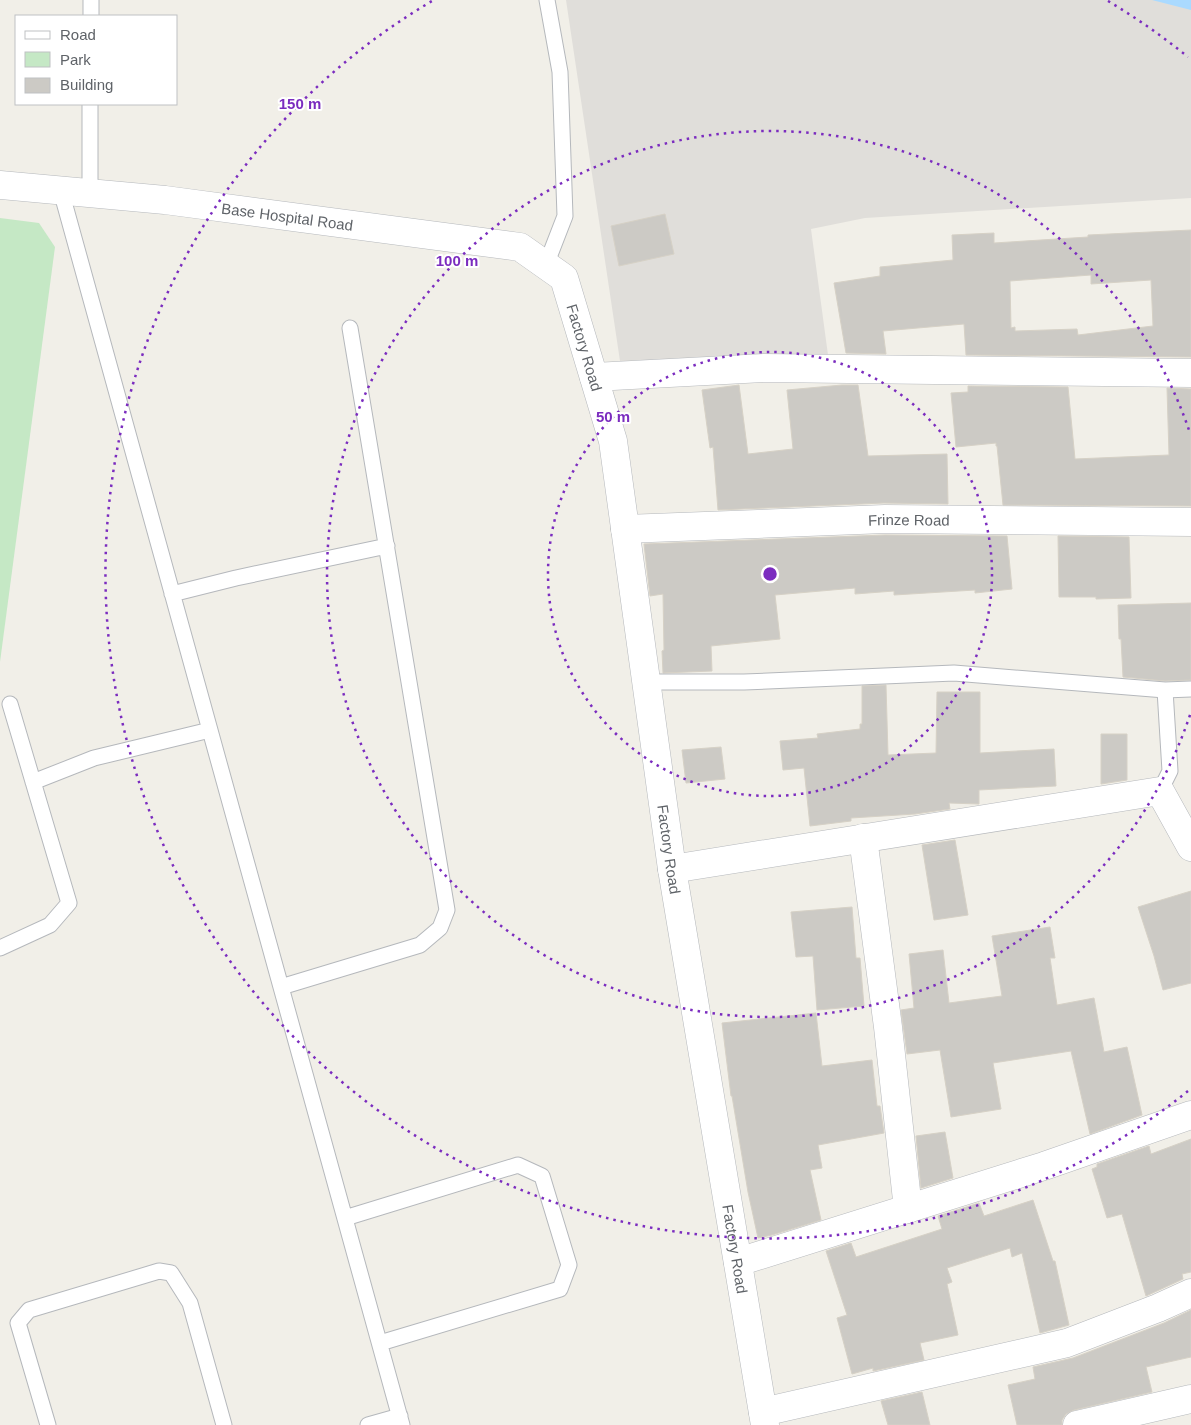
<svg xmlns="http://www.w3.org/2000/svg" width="1191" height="1425" font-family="Arial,sans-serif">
<rect width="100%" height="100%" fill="#f1efe8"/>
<path fill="#e0deda" d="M 566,0 L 1191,0 L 1191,198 L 865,218 L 811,229 L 828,355 L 620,361 Z"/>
<path fill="#c5e8c5" d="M 0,218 L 39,223 L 55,247 L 0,662 Z"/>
<path fill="#aadaff" d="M 1152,0 L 1191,0 L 1191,10 Z"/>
<path fill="#cccac5" stroke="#d6d1c6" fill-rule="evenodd" d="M 665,214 L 674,254 L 619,266 L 611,226 Z
M 1191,230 L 1191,357 L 966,355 L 964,324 L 883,331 L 886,354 L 846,353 L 834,283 L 880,276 L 880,267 L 953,260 L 952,235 L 994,233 L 994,243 L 1088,237 L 1088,235 ZM 1091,275 L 1091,284 L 1151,280 L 1153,326 L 1078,335 L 1077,329 L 1015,331 L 1015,327 L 1011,328 L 1010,281 Z
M 739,385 L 748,454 L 793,449 L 787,390 L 842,385 L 858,385 L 868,456 L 947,454 L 948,504 L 884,503 L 718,510 L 713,447 L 710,448 L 702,390 Z
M 968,386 L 1068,387 L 1075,459 L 1169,455 L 1167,388 L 1191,389 L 1191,506 L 1003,505 L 997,446 L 996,446 L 996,443 L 956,447 L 951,393 L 968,392 Z
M 885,535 L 1007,536 L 1012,589 L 975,593 L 975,590 L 894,595 L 894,591 L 855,594 L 855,588 L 775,595 L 780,639 L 711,646 L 712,671 L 663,673 L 662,651 L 664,650 L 663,594 L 650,596 L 644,544 Z
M 1058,536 L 1129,537 L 1131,598 L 1096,599 L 1096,597 L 1059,597 Z
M 1191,603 L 1191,680 L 1165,681 L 1123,677 L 1121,639 L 1119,639 L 1118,605 Z
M 886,685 L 888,755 L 936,753 L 937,692 L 980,692 L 980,753 L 1054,749 L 1056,786 L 979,790 L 979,804 L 949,803 L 950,809 L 915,814 L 851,818 L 851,821 L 810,826 L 804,768 L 783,770 L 780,741 L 818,738 L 817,734 L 860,729 L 860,724 L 862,724 L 862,686 Z
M 1101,734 L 1127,734 L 1127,780 L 1101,784 Z
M 721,747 L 725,779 L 686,783 L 682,750 Z
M 955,840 L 968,915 L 934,920 L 922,845 Z
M 1191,891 L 1191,983 L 1163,990 L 1154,956 L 1138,907 Z
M 852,907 L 856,958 L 860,958 L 864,1006 L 817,1010 L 813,956 L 796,957 L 791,912 Z
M 1050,927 L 1055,958 L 1050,958 L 1057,1005 L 1094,998 L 1104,1052 L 1127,1047 L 1142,1115 L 1090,1134 L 1071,1051 L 993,1063 L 1001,1109 L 951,1117 L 940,1050 L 907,1054 L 901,1010 L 914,1008 L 909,954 L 943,950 L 949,1003 L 1002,996 L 992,936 Z
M 816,1013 L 822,1066 L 872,1060 L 877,1106 L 880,1106 L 884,1133 L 818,1145 L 822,1168 L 810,1170 L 821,1220 L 772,1235 L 758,1238 L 748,1192 L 732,1096 L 731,1096 L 722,1023 Z
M 945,1132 L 953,1178 L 921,1188 L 916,1136 Z
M 1191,1139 L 1191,1272 L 1182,1274 L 1183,1279 L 1146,1296 L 1122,1214 L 1107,1218 L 1092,1169 L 1097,1167 L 1097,1164 L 1149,1146 L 1151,1154 Z
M 1033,1200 L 1053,1261 L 1055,1261 L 1069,1325 L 1040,1333 L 1022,1253 L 1012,1257 L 1010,1248 L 947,1268 L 952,1282 L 947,1284 L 958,1335 L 920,1343 L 924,1360 L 873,1371 L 873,1368 L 852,1374 L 837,1318 L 847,1315 L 826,1251 L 851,1243 L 856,1257 L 942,1229 L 938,1216 L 979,1203 L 984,1216 Z
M 1191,1310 L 1191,1357 L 1146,1367 L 1152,1392 L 1074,1410 L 1066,1414 L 1062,1420 L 1062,1425 L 1017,1425 L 1008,1385 L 1035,1379 L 1033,1367 L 1073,1358 L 1164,1323 Z
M 922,1392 L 930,1425 L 888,1425 L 881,1401 Z"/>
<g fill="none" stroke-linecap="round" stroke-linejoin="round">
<g stroke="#b5b8bc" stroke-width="17">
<path id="service" d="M 91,16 L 91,0
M 61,191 L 402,1425
M 90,193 L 90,104
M 546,265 L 565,216 L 560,72 L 547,0
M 172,594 L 236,578 L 387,546
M 646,682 L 744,682 L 954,673 L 1165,690 L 1191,689
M 33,782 L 94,758 L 210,730
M 1160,791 L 1170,771 L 1165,690
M 0,948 L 50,925 L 69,903 L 10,704
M 281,987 L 420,945 L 440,928 L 447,910 L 350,328
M 345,1218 L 518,1165 L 542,1176 L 569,1265 L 560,1289 L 380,1343
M 48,1425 L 18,1323 L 29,1310 L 159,1271 L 171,1273 L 190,1303 L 224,1425
M 368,1425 L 400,1416"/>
</g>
<g stroke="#b5b8bc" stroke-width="29">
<g id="minor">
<path d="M 594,377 L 764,368 L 1191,373"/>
<path id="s1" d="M 625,529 L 885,519 L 1191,522"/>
<path d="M 863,838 L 888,1027 L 908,1209"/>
<path d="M 672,869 L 1160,791 L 1191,847"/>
<path d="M 738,1262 L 1044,1166 L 1191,1115"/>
<path d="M 763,1412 L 1067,1343 L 1158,1308 L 1191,1293"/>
<path d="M 1077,1425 L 1191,1399"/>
</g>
</g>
<g stroke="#b5b8bc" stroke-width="29">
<g id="tertiary">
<path id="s2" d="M 0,185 L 165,200 L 520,247 L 564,278 L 613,441 L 672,869 L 765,1425"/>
</g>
</g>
<use href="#service" stroke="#fff" stroke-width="15"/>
<use href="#minor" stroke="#fff" stroke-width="28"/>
<use href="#tertiary" stroke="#fff" stroke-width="28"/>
</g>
<g fill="none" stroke="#7b2cbf" stroke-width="2.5" stroke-dasharray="2.5 5">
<circle cx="770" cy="574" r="222"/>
<path d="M1190 715A443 443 0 1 1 1190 433"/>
<path d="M1188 1091A665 665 0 1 1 432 1M1108 1A665 665 0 0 1 1188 57"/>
</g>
<g text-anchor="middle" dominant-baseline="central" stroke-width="4" stroke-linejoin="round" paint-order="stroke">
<g font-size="15" fill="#5f6368" stroke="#fff">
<text stroke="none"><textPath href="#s2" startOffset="289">Base Hospital Road</textPath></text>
<text stroke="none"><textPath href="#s2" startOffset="650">Factory Road</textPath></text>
<text stroke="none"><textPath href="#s1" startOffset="284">Frinze Road</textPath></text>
<text stroke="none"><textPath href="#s2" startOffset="1160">Factory Road</textPath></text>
<text stroke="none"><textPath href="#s2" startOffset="1565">Factory Road</textPath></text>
</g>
</g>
<circle cx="770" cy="574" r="8" fill="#7b2cbf" stroke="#fff" stroke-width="2.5"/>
<g font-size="15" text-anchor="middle" font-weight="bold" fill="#7b2cbf" stroke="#fff" stroke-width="4" stroke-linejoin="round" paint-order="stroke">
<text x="300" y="109">150 m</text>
<text x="457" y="266">100 m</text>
<text x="613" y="422">50 m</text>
</g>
<rect x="15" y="15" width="162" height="90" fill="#ffffff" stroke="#bfc1c3"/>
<rect x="25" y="31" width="25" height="8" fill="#ffffff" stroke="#bfc1c3"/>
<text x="60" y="40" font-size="15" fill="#5f6368">Road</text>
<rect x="25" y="52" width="25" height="15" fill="#c5e8c5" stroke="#bfc1c3"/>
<text x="60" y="65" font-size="15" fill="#5f6368">Park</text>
<rect x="25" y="78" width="25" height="15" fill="#cccac5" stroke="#bfc1c3"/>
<text x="60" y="90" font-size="15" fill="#5f6368">Building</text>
</svg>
